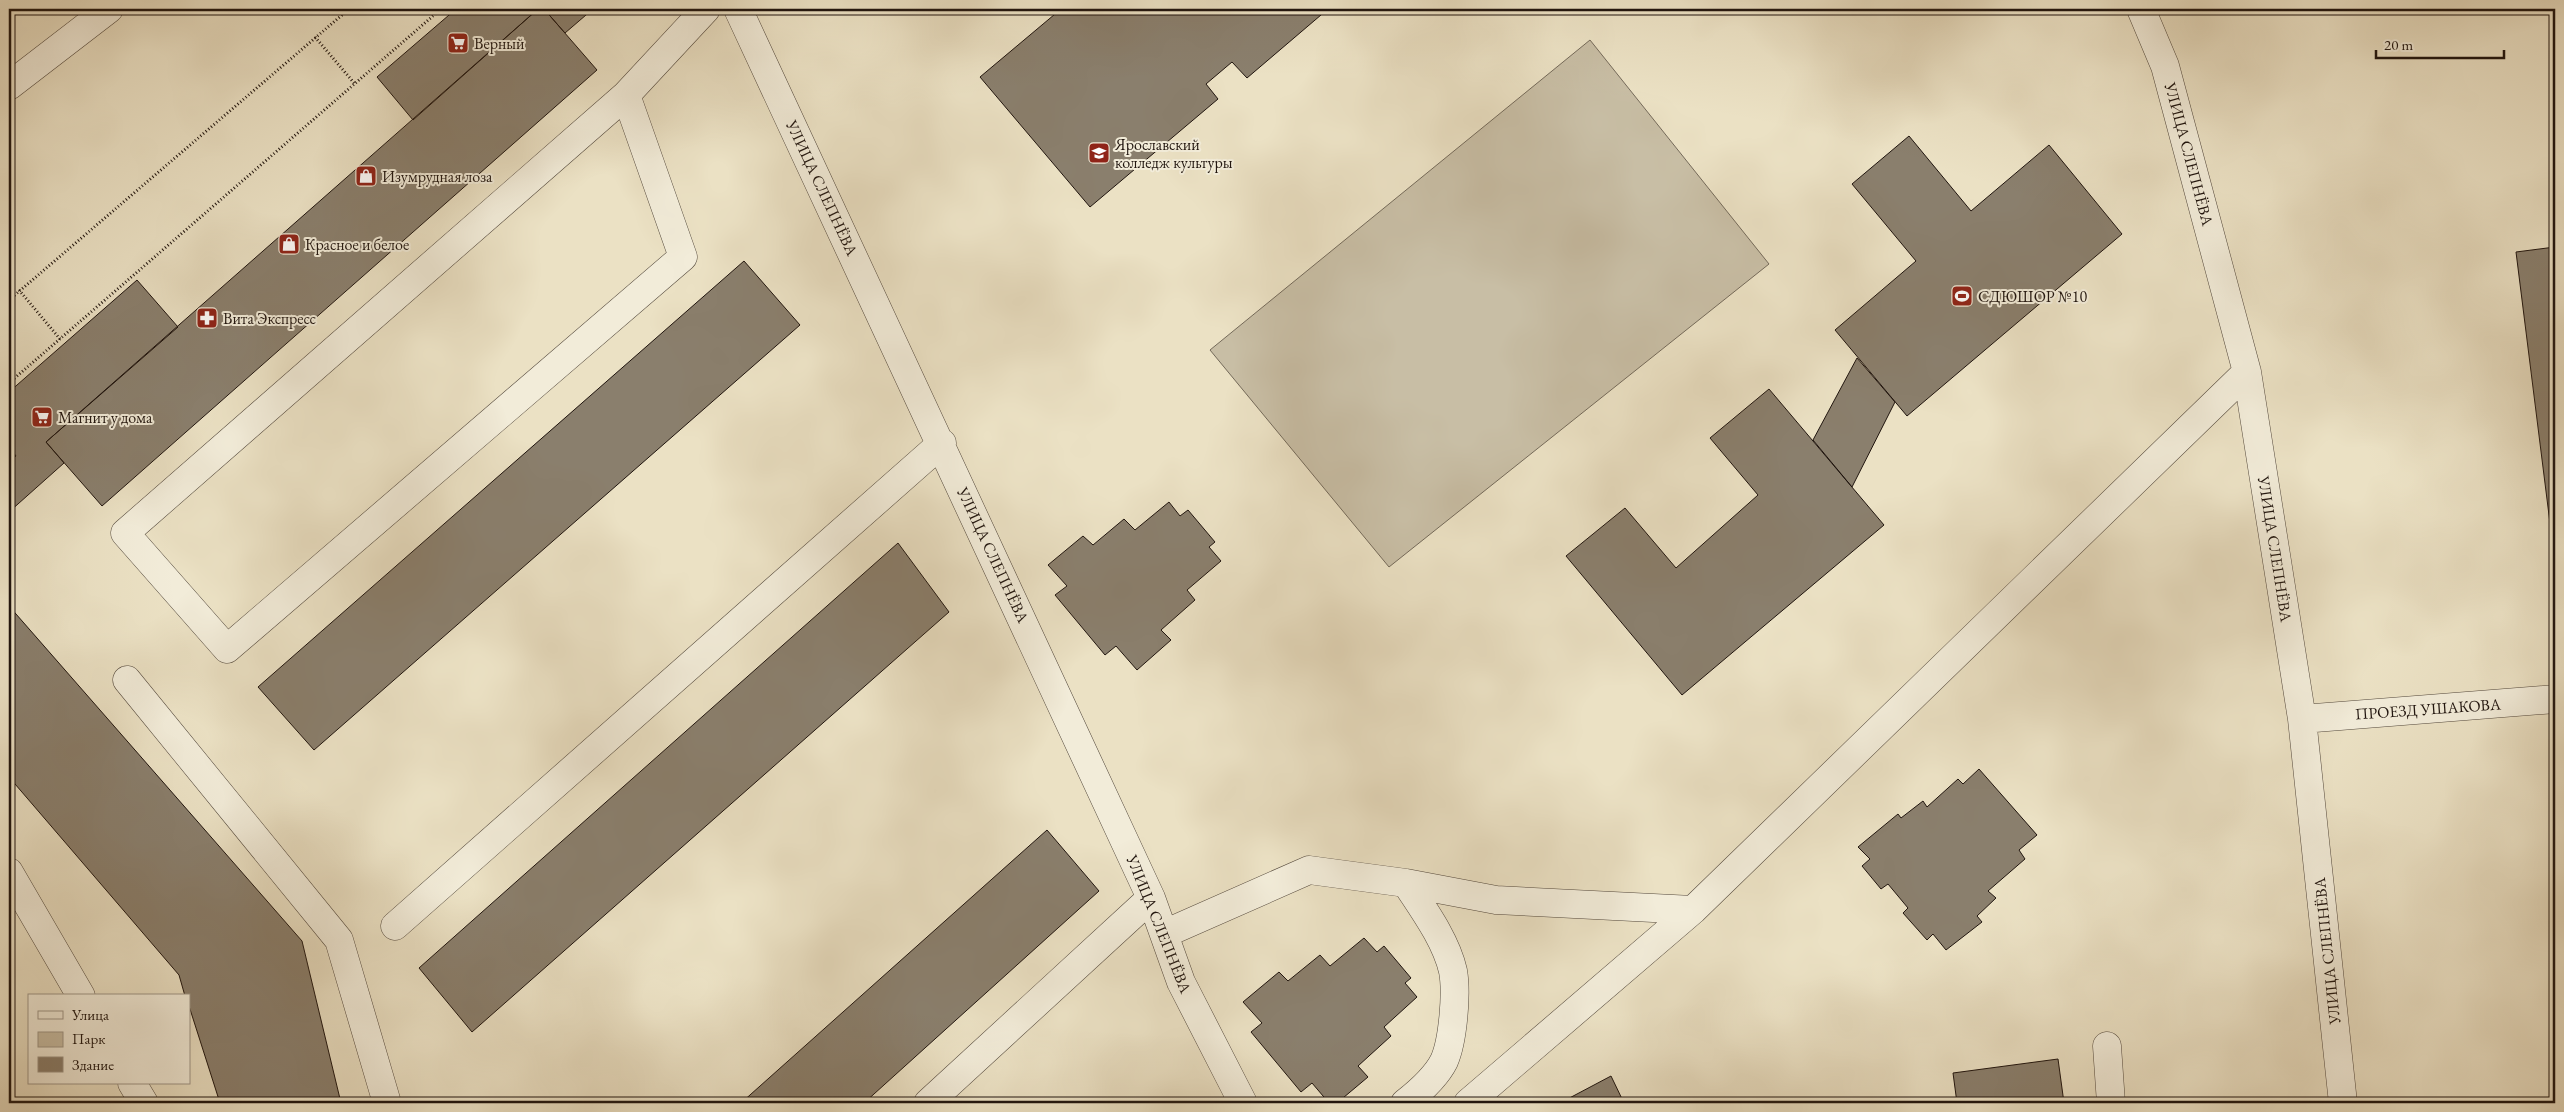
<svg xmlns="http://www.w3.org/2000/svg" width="2564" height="1112" font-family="'EB Garamond',serif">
<rect width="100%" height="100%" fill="#ebe1c4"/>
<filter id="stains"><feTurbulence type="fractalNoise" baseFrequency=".004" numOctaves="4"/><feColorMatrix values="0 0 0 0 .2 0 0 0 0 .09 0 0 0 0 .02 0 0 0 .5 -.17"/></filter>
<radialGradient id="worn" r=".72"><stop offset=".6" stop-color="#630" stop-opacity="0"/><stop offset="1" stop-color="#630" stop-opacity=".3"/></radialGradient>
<path fill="#c8bea5" stroke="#746a5a" d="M 1590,40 L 1769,264 L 1389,567 L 1210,350 Z"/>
<path fill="#8a7f6d" stroke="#20150f" d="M 456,9 L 538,9 L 413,120 L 377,77 Z
M 538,9 L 544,9 L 597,70 L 102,506 L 46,442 Z
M 544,9 L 593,9 L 565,33 Z
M 1061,9 L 1328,9 L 1247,78 L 1232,62 L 1206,84 L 1218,99 L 1090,207 L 980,77 Z
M 1909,136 L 1971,211 L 2049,145 L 2122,234 L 1907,416 L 1835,330 L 1916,261 L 1852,184 Z
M 2555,247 L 2555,563 L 2516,252 Z
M 744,261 L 800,325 L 314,750 L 258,687 Z
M 137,280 L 178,327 L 46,442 L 64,463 L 9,512 L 9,462 L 16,456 L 9,447 L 9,392 Z
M 1857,358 L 1895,402 L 1852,487 L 1813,440 Z
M 1769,389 L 1884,525 L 1682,695 L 1566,556 L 1625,508 L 1676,568 L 1758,495 L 1710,438 Z
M 1169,502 L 1180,516 L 1188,510 L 1215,542 L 1209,547 L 1221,561 L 1187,590 L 1195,600 L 1161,630 L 1171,640 L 1137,670 L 1116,646 L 1105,655 L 1055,595 L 1067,586 L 1048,565 L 1083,536 L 1093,545 L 1124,519 L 1135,530 Z
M 898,543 L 949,612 L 472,1032 L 419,968 Z
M 9,606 L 302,941 L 341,1103 L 220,1103 L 189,1006 L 189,996 L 185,996 L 179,975 L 9,777 Z
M 1979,769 L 2037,835 L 2019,850 L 2025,859 L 1988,891 L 1996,898 L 1977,916 L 1982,922 L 1946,950 L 1933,934 L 1927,940 L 1903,913 L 1908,908 L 1888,884 L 1881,889 L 1862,866 L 1870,859 L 1858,847 L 1898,814 L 1901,818 L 1923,801 L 1927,807 L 1958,779 L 1963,784 Z
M 1047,830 L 1099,891 L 864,1103 L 741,1103 Z
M 1364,938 L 1377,952 L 1384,946 L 1411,978 L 1405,983 L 1417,997 L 1384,1027 L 1391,1036 L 1358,1066 L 1368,1077 L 1337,1103 L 1329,1103 L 1312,1083 L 1301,1092 L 1251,1032 L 1262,1023 L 1243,1002 L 1279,972 L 1288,981 L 1320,955 L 1330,966 Z
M 2058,1059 L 2064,1103 L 1957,1103 L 1953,1073 Z
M 1611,1076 L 1624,1103 L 1560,1103 Z"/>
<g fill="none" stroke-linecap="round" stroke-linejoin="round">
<g stroke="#53483c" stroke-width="29">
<path id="minor" d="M 738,9 L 1151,898 L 1181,982 L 1243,1103
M 2141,9 L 2165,66 L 2247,372 L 2302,719 L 2343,1103
M 9,86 L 109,9
M 626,95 L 683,257 L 227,649 L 125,533 Z
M 626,95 L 706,9
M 127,680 L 339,940 L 387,1103
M 2302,719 L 2555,699
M 9,872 L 81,996
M 395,926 L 942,443
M 1164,934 L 1309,870 L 1406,883 L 1496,900 L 1693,910
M 2107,1046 L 2111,1103
M 132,1083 L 144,1103
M 928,1103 L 1151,898
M 1405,1103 C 1419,1092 1436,1077 1444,1061 C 1453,1041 1457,993 1453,971 C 1446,940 1423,909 1406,883
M 1468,1103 L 1693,910 L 2247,372"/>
</g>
<path stroke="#20150f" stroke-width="3" stroke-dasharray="1 2.5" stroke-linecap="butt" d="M 315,37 L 355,84
M 19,290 L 60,339
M 9,300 L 349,9
M 9,383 L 441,9"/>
<use href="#minor" stroke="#f2ecd9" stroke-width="28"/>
</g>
<defs>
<g id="supermarket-square" transform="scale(1.125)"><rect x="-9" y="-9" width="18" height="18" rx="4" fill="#8f2418" stroke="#f2ecd9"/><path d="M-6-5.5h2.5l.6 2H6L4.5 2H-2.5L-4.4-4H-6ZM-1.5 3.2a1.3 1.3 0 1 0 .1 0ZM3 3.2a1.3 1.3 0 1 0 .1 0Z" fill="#fff"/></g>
<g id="university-square" transform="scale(1.125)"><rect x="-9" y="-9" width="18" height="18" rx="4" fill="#8f2418" stroke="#f2ecd9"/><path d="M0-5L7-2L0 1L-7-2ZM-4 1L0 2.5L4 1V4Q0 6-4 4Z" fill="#fff"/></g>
<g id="shop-square" transform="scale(1.125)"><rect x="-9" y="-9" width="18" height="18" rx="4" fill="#8f2418" stroke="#f2ecd9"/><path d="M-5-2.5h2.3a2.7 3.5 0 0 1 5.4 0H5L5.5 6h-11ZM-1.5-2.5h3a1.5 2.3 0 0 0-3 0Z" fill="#fff"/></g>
<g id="stadium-square" transform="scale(1.125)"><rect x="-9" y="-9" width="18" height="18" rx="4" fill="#8f2418" stroke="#f2ecd9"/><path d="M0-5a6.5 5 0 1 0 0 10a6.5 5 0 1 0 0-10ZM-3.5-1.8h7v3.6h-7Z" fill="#fff"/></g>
<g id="pharmacy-square" transform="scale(1.125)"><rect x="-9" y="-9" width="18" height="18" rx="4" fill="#8f2418" stroke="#f2ecd9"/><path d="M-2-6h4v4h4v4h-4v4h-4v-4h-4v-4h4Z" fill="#fff"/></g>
</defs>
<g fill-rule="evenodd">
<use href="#supermarket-square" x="458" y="43"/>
<use href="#university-square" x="1099" y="153"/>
<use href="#shop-square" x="366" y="176"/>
<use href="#shop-square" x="289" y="244"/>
<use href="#stadium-square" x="1962" y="296"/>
<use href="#pharmacy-square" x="207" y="318"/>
<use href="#supermarket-square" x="42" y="417"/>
</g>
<g text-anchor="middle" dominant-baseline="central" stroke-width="4" stroke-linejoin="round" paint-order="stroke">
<g font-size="16" fill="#20150f" stroke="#f2ecd9" text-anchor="start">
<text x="474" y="43">Верный</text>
<text x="1115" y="144">Ярославский<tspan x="1115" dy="18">колледж культуры</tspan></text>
<text x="382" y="176">Изумрудная лоза</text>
<text x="305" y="244">Красное и белое</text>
<text x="1978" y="296">СДЮШОР №10</text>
<text x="223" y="318">Вита Экспресс</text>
<text x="58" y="417">Магнит у дома</text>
</g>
<g font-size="16" fill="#20150f" stroke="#f2ecd9">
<text transform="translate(2189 154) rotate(75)">УЛИЦА СЛЕПНЁВА</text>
<text transform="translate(822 188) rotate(65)">УЛИЦА СЛЕПНЁВА</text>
<text transform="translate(2275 549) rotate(81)">УЛИЦА СЛЕПНЁВА</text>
<text transform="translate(993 555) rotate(65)">УЛИЦА СЛЕПНЁВА</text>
<text transform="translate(2428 709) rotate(-4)">ПРОЕЗД УШАКОВА</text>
<text transform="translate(1159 924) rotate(68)">УЛИЦА СЛЕПНЁВА</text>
<text transform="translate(2327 951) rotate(-96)">УЛИЦА СЛЕПНЁВА</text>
</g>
</g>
<rect width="2564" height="1112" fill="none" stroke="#ebe1c4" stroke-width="30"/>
<rect x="10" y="10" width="2544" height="1092" fill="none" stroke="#20150f" stroke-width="2.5"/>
<rect x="15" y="15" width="2534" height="1082" fill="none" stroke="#20150f"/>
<rect x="28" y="994" width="162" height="90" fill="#f2ecd9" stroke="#9e9688"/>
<rect x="38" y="1011" width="25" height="8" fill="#f2ecd9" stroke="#9e9688"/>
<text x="72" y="1020" font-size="15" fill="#20150f">Улица</text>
<rect x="38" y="1032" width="25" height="15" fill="#c8bea5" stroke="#9e9688"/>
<text x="72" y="1044" font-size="15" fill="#20150f">Парк</text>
<rect x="38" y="1057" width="25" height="15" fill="#8a7f6d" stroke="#9e9688"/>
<text x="72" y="1070" font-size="15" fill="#20150f">Здание</text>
<path d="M2376 50v8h128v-8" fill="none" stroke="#20150f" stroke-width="2.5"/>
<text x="2384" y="50" font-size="15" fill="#20150f" stroke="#f2ecd9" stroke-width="4" paint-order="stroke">20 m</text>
<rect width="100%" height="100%" filter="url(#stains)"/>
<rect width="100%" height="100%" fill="url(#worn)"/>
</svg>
